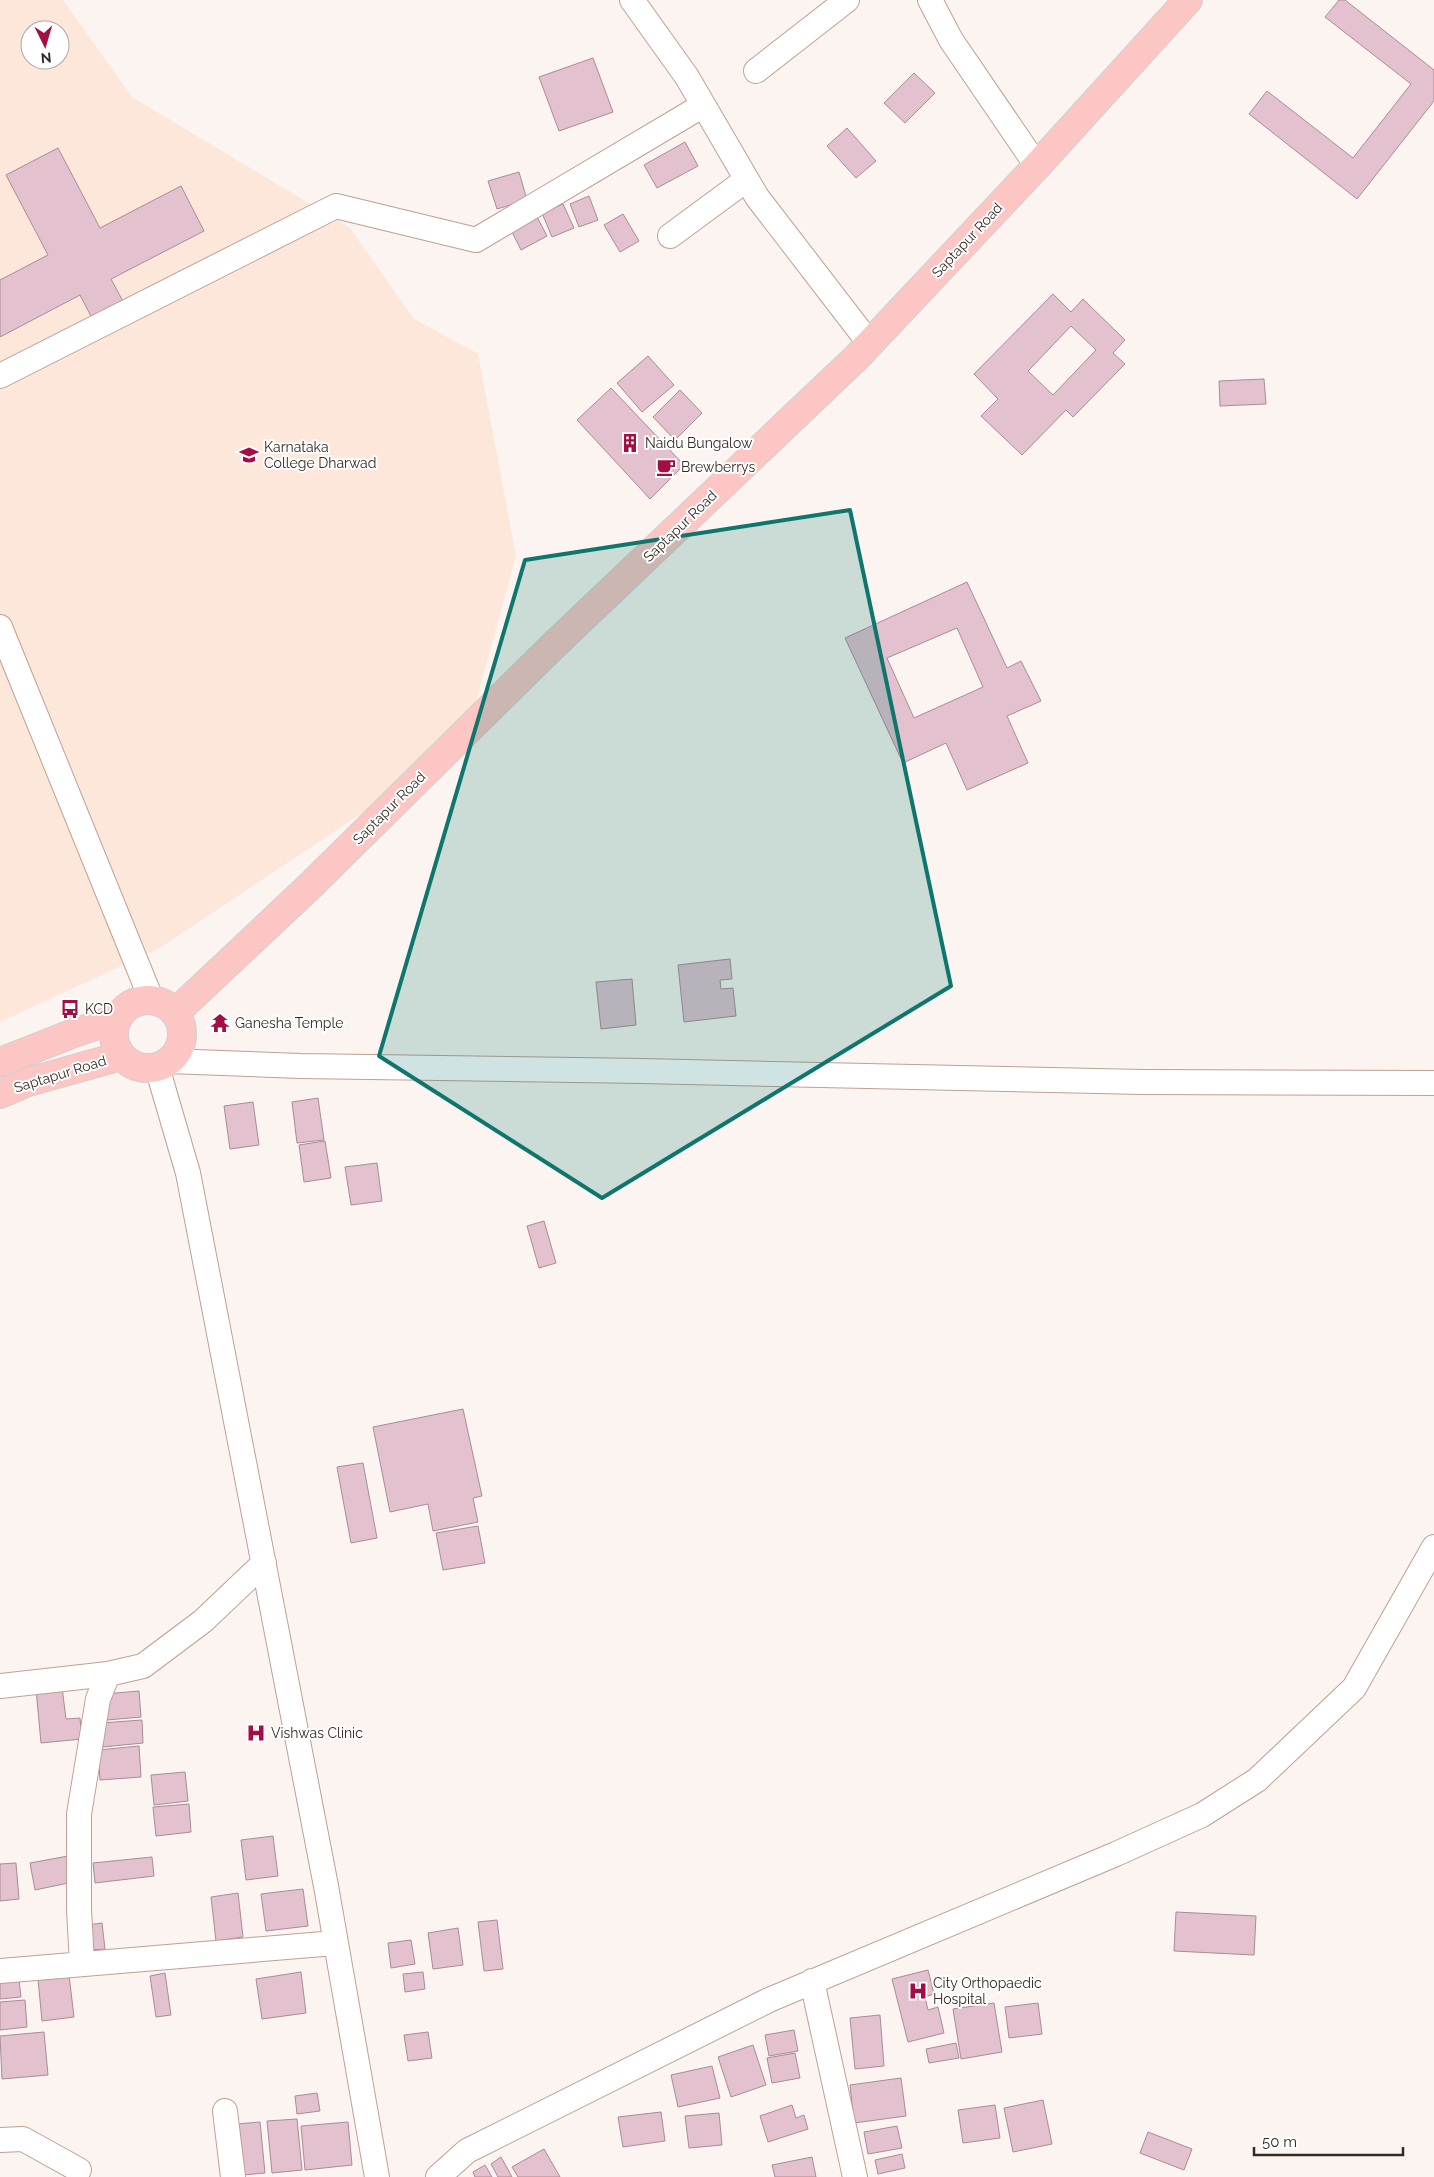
<svg xmlns="http://www.w3.org/2000/svg" width="1434" height="2177" font-family="Raleway,sans-serif">
<rect width="100%" height="100%" fill="#fbf4f1"/>
<path fill="#fde6da" fill-rule="evenodd" d="M 0,0 L 63,0 L 132,97 L 350,228 L 413,318 L 478,354 L 516,556 L 464,745 L 158,949 L 0,1022 ZM 30,30 L 60,30 L 60,60 L 30,60 Z"/>
<path fill="#e3c1ce" stroke="#aa8b97" fill-rule="evenodd" d="M 1339,0 L 1345,0 L 1434,70 L 1434,101 L 1357,199 L 1249,114 L 1267,91 L 1353,158 L 1411,84 L 1325,17 Z
M 593,58 L 613,112 L 559,131 L 539,77 Z
M 914,73 L 935,93 L 905,123 L 884,103 Z
M 847,128 L 876,161 L 856,178 L 827,146 Z
M 685,142 L 698,166 L 657,188 L 644,165 Z
M 58,148 L 100,228 L 181,186 L 204,231 L 111,279 L 125,305 L 94,322 L 80,295 L 0,337 L 0,280 L 48,255 L 6,175 Z
M 519,172 L 527,200 L 497,209 L 488,181 Z
M 589,196 L 598,220 L 579,227 L 570,204 Z
M 563,204 L 574,228 L 552,237 L 542,213 Z
M 623,214 L 639,241 L 620,252 L 604,225 Z
M 536,215 L 547,236 L 521,250 L 510,228 Z
M 1053,294 L 1071,312 L 1083,299 L 1125,340 L 1113,353 L 1125,364 L 1073,417 L 1066,410 L 1022,455 L 981,416 L 998,399 L 974,374 ZM 1071,326 L 1096,350 L 1053,395 L 1028,371 Z
M 648,356 L 674,385 L 642,412 L 617,383 Z
M 1264,379 L 1266,404 L 1220,406 L 1219,381 Z
M 611,388 L 684,465 L 650,499 L 577,420 Z
M 680,390 L 702,413 L 675,440 L 653,417 Z
M 967,582 L 1007,668 L 1021,661 L 1041,701 L 1007,716 L 1028,763 L 967,790 L 946,743 L 903,763 L 845,638 ZM 957,628 L 983,687 L 914,718 L 887,658 Z
M 730,959 L 732,979 L 720,980 L 721,989 L 733,988 L 736,1016 L 684,1022 L 678,965 Z
M 632,979 L 636,1025 L 601,1029 L 596,982 Z
M 318,1098 L 324,1140 L 297,1143 L 292,1102 Z
M 253,1102 L 259,1145 L 230,1149 L 224,1106 Z
M 325,1141 L 331,1178 L 304,1182 L 299,1145 Z
M 377,1163 L 382,1201 L 351,1205 L 345,1167 Z
M 544,1221 L 556,1263 L 539,1268 L 527,1226 Z
M 463,1409 L 482,1496 L 473,1498 L 478,1522 L 433,1531 L 428,1504 L 390,1512 L 373,1427 Z
M 363,1463 L 377,1538 L 351,1543 L 337,1467 Z
M 478,1526 L 485,1563 L 443,1570 L 436,1533 Z
M 62,1687 L 66,1719 L 80,1718 L 82,1739 L 41,1743 L 36,1689 Z
M 139,1691 L 141,1717 L 107,1720 L 104,1694 Z
M 142,1720 L 143,1743 L 103,1747 L 101,1723 Z
M 139,1746 L 141,1777 L 100,1780 L 98,1750 Z
M 185,1772 L 188,1801 L 154,1805 L 151,1775 Z
M 189,1804 L 191,1832 L 156,1836 L 153,1807 Z
M 273,1836 L 278,1876 L 246,1880 L 241,1840 Z
M 68,1856 L 73,1882 L 35,1890 L 30,1863 Z
M 152,1857 L 154,1876 L 95,1883 L 93,1863 Z
M 16,1863 L 19,1899 L 0,1901 L 0,1864 Z
M 303,1889 L 308,1926 L 266,1931 L 261,1894 Z
M 238,1893 L 243,1937 L 216,1941 L 211,1897 Z
M 1176,1912 L 1256,1916 L 1254,1955 L 1174,1951 Z
M 497,1920 L 503,1969 L 484,1971 L 478,1922 Z
M 102,1923 L 105,1949 L 90,1950 L 87,1925 Z
M 458,1928 L 463,1965 L 433,1969 L 428,1933 Z
M 411,1940 L 415,1964 L 391,1968 L 388,1943 Z
M 928,1970 L 934,1994 L 925,1997 L 928,2010 L 938,2007 L 944,2033 L 908,2042 L 892,1979 Z
M 301,1972 L 306,2013 L 262,2019 L 256,1979 Z
M 423,1972 L 425,1989 L 405,1992 L 403,1974 Z
M 165,1973 L 171,2015 L 156,2017 L 150,1976 Z
M 69,1975 L 74,2017 L 42,2021 L 38,1979 Z
M 19,1980 L 21,1997 L 0,1999 L 0,1983 Z
M 25,2000 L 27,2027 L 0,2030 L 0,2002 Z
M 994,2003 L 1002,2052 L 961,2059 L 953,2009 Z
M 1038,2003 L 1042,2034 L 1009,2038 L 1005,2007 Z
M 880,2015 L 884,2066 L 855,2069 L 850,2018 Z
M 794,2030 L 798,2051 L 769,2056 L 765,2035 Z
M 44,2032 L 48,2075 L 2,2079 L 0,2036 Z
M 428,2032 L 432,2058 L 408,2061 L 404,2035 Z
M 956,2043 L 959,2058 L 929,2063 L 926,2049 Z
M 753,2045 L 766,2085 L 731,2097 L 718,2057 Z
M 795,2053 L 800,2078 L 772,2083 L 767,2058 Z
M 712,2066 L 720,2098 L 678,2107 L 671,2075 Z
M 901,2078 L 906,2116 L 854,2123 L 850,2085 Z
M 317,2093 L 320,2111 L 297,2114 L 295,2096 Z
M 1043,2100 L 1052,2144 L 1013,2152 L 1004,2108 Z
M 792,2105 L 796,2118 L 804,2115 L 808,2129 L 768,2142 L 760,2116 Z
M 995,2105 L 1000,2138 L 963,2143 L 958,2110 Z
M 661,2112 L 665,2141 L 623,2147 L 618,2117 Z
M 719,2113 L 722,2145 L 689,2148 L 685,2116 Z
M 297,2119 L 302,2170 L 272,2173 L 267,2121 Z
M 260,2122 L 265,2173 L 243,2175 L 237,2124 Z
M 348,2122 L 352,2165 L 305,2170 L 301,2126 Z
M 897,2126 L 902,2148 L 868,2154 L 864,2132 Z
M 1148,2132 L 1192,2149 L 1184,2170 L 1140,2153 Z
M 544,2149 L 560,2177 L 518,2177 L 512,2167 Z
M 902,2154 L 905,2168 L 878,2174 L 875,2160 Z
M 501,2157 L 512,2177 L 498,2177 L 491,2164 Z
M 812,2157 L 816,2177 L 775,2177 L 772,2165 Z
M 485,2165 L 492,2177 L 475,2177 L 473,2172 Z"/>
<g fill="none" stroke-linecap="round" stroke-linejoin="round">
<g stroke="#bfa093" stroke-width="26">
<path id="minor" d="M 632,0 L 687,77 L 757,197 L 870,344
M 930,0 L 951,40 L 1037,166
M 756,71 L 847,0
M 670,236 L 746,180
M 0,376 L 336,206 L 476,240 L 702,106
M 0,627 L 152,1001
M 169,1061 L 300,1066 L 642,1071 L 1143,1082 L 1434,1083
M 157,1067 L 188,1173 L 326,1886 L 377,2177
M 0,1686 L 108,1674 L 143,1666 L 203,1621 L 264,1563
M 82,1964 L 79,1909 L 79,1814 L 98,1699 L 108,1674
M 0,1971 L 335,1943
M 812,1981 L 855,2177
M 225,2111 L 233,2177
M 0,2140 L 23,2139 L 79,2170
M 438,2177 L 467,2151 L 769,2000 L 1116,1854 L 1202,1815 L 1257,1780 L 1354,1688 L 1434,1547"/>
</g>
<g stroke="#d3d0cf" stroke-width="30">
<path id="major" d="M114 1034a34 34 0 1 1 68 0a34 34 0 1 1-68 0Z
M 175,1013 L 311,885 L 554,645 L 857,357 L 1037,166 L 1188,0
M 0,1062 L 74,1033 L 118,1018
M 0,1094 L 28,1082 L 121,1056"/>
</g>
<use href="#minor" stroke="#fff" stroke-width="24"/>
<use href="#major" stroke="#fcc6c4" stroke-width="28"/>
</g>
<path fill="#0f766e" fill-opacity="0.2" stroke="#0f766e" stroke-width="4" stroke-linejoin="round" d="M 850,510 L 951,986 L 602,1198 L 379,1056 L 525,560 Z"/>
<defs>
<g id="building-bare" transform="scale(1.5)"><path d="M-4-6H4V6H1V3H-1V6H-4ZM-2.5-4.3h1.7v1.8h-1.7ZM.8-4.3h1.7v1.8H.8ZM-2.5-1h1.7V.8h-1.7ZM.8-1h1.7V.8H.8Z" fill="#a50e45" stroke="#fff" stroke-width="2.5" paint-order="stroke"/></g>
<g id="university-bare" transform="scale(1.5)"><path d="M0-5L7-2L0 1L-7-2ZM-4 1L0 2.5L4 1V4Q0 6-4 4Z" fill="#a50e45" stroke="#fff" stroke-width="2.5" paint-order="stroke"/></g>
<g id="cafe-bare" transform="scale(1.5)"><path d="M-5.5-4.5H6V0H3Q3 3.5 0 3.5H-2.5Q-5.5 3.5-5.5 0ZM3-3.2v2h1.7v-2ZM-6 4.5H4V6H-6Z" fill="#a50e45" stroke="#fff" stroke-width="2.5" paint-order="stroke"/></g>
<g id="bus-bare" transform="scale(1.5)"><path d="M-5-6H5V4H4V6H2V4H-2V6H-4V4H-5ZM-3.5-4V0h7V-4ZM-3.5 1.2v1.5H-2V1.2ZM2 1.2v1.5H3.5V1.2Z" fill="#a50e45" stroke="#fff" stroke-width="2.5" paint-order="stroke"/></g>
<g id="temple-bare" transform="scale(1.5)"><path d="M0-6L5-2H3V0L6.5 2.5H4V6H1.5V3h-3V6H-4V2.5H-6.5L-3 0V-2H-5Z" fill="#a50e45" stroke="#fff" stroke-width="2.5" paint-order="stroke"/></g>
<g id="hospital-bare" transform="scale(1.5)"><path d="M-5-5h3v3.5h4V-5h3V5h-3V1.5h-4V5h-3Z" fill="#a50e45" stroke="#fff" stroke-width="2.5" paint-order="stroke"/></g>
</defs>
<g fill-rule="evenodd">
<use href="#building-bare" x="630" y="443"/>
<use href="#university-bare" x="249" y="455"/>
<use href="#cafe-bare" x="666" y="467"/>
<use href="#bus-bare" x="70" y="1009"/>
<use href="#temple-bare" x="220" y="1023"/>
<use href="#hospital-bare" x="256" y="1733"/>
<use href="#hospital-bare" x="918" y="1991"/>
</g>
<g text-anchor="middle" dominant-baseline="central" stroke-width="4" stroke-linejoin="round" paint-order="stroke">
<g font-size="14" fill="#352924" stroke="#fff">
<text transform="translate(967 240) rotate(-47)">Saptapur Road</text>
<text transform="translate(680 526) rotate(-44)">Saptapur Road</text>
<text transform="translate(389 808) rotate(-45)">Saptapur Road</text>
<text transform="translate(60 1074) rotate(-17)">Saptapur Road</text>
</g>
<g font-size="14" fill="#352924" stroke="#fff" text-anchor="start">
<text x="645" y="443">Naidu Bungalow</text>
<text x="264" y="447">Karnataka<tspan x="264" dy="16">College Dharwad</tspan></text>
<text x="681" y="467">Brewberrys</text>
<text x="85" y="1009">KCD</text>
<text x="235" y="1023">Ganesha Temple</text>
<text x="271" y="1733">Vishwas Clinic</text>
<text x="933" y="1983">City Orthopaedic<tspan x="933" dy="16">Hospital</tspan></text>
</g>
</g>
<g transform="translate(45 45) rotate(175)"><circle r="24" fill="#ffffff" stroke="#aea9a7"/>
<path d="M0-4L9 19L0 12L-9 19Z" fill="#a50e45"/>
<text y="-8" font-size="14" font-weight="bold" text-anchor="middle" fill="#352924">N</text>
</g>
<path d="M1254 2147v8h149v-8" fill="none" stroke="#352924" stroke-width="2.5"/>
<text x="1262" y="2147" font-size="15" fill="#352924" stroke="#ffffff" stroke-width="4" paint-order="stroke">50 m</text>
</svg>
